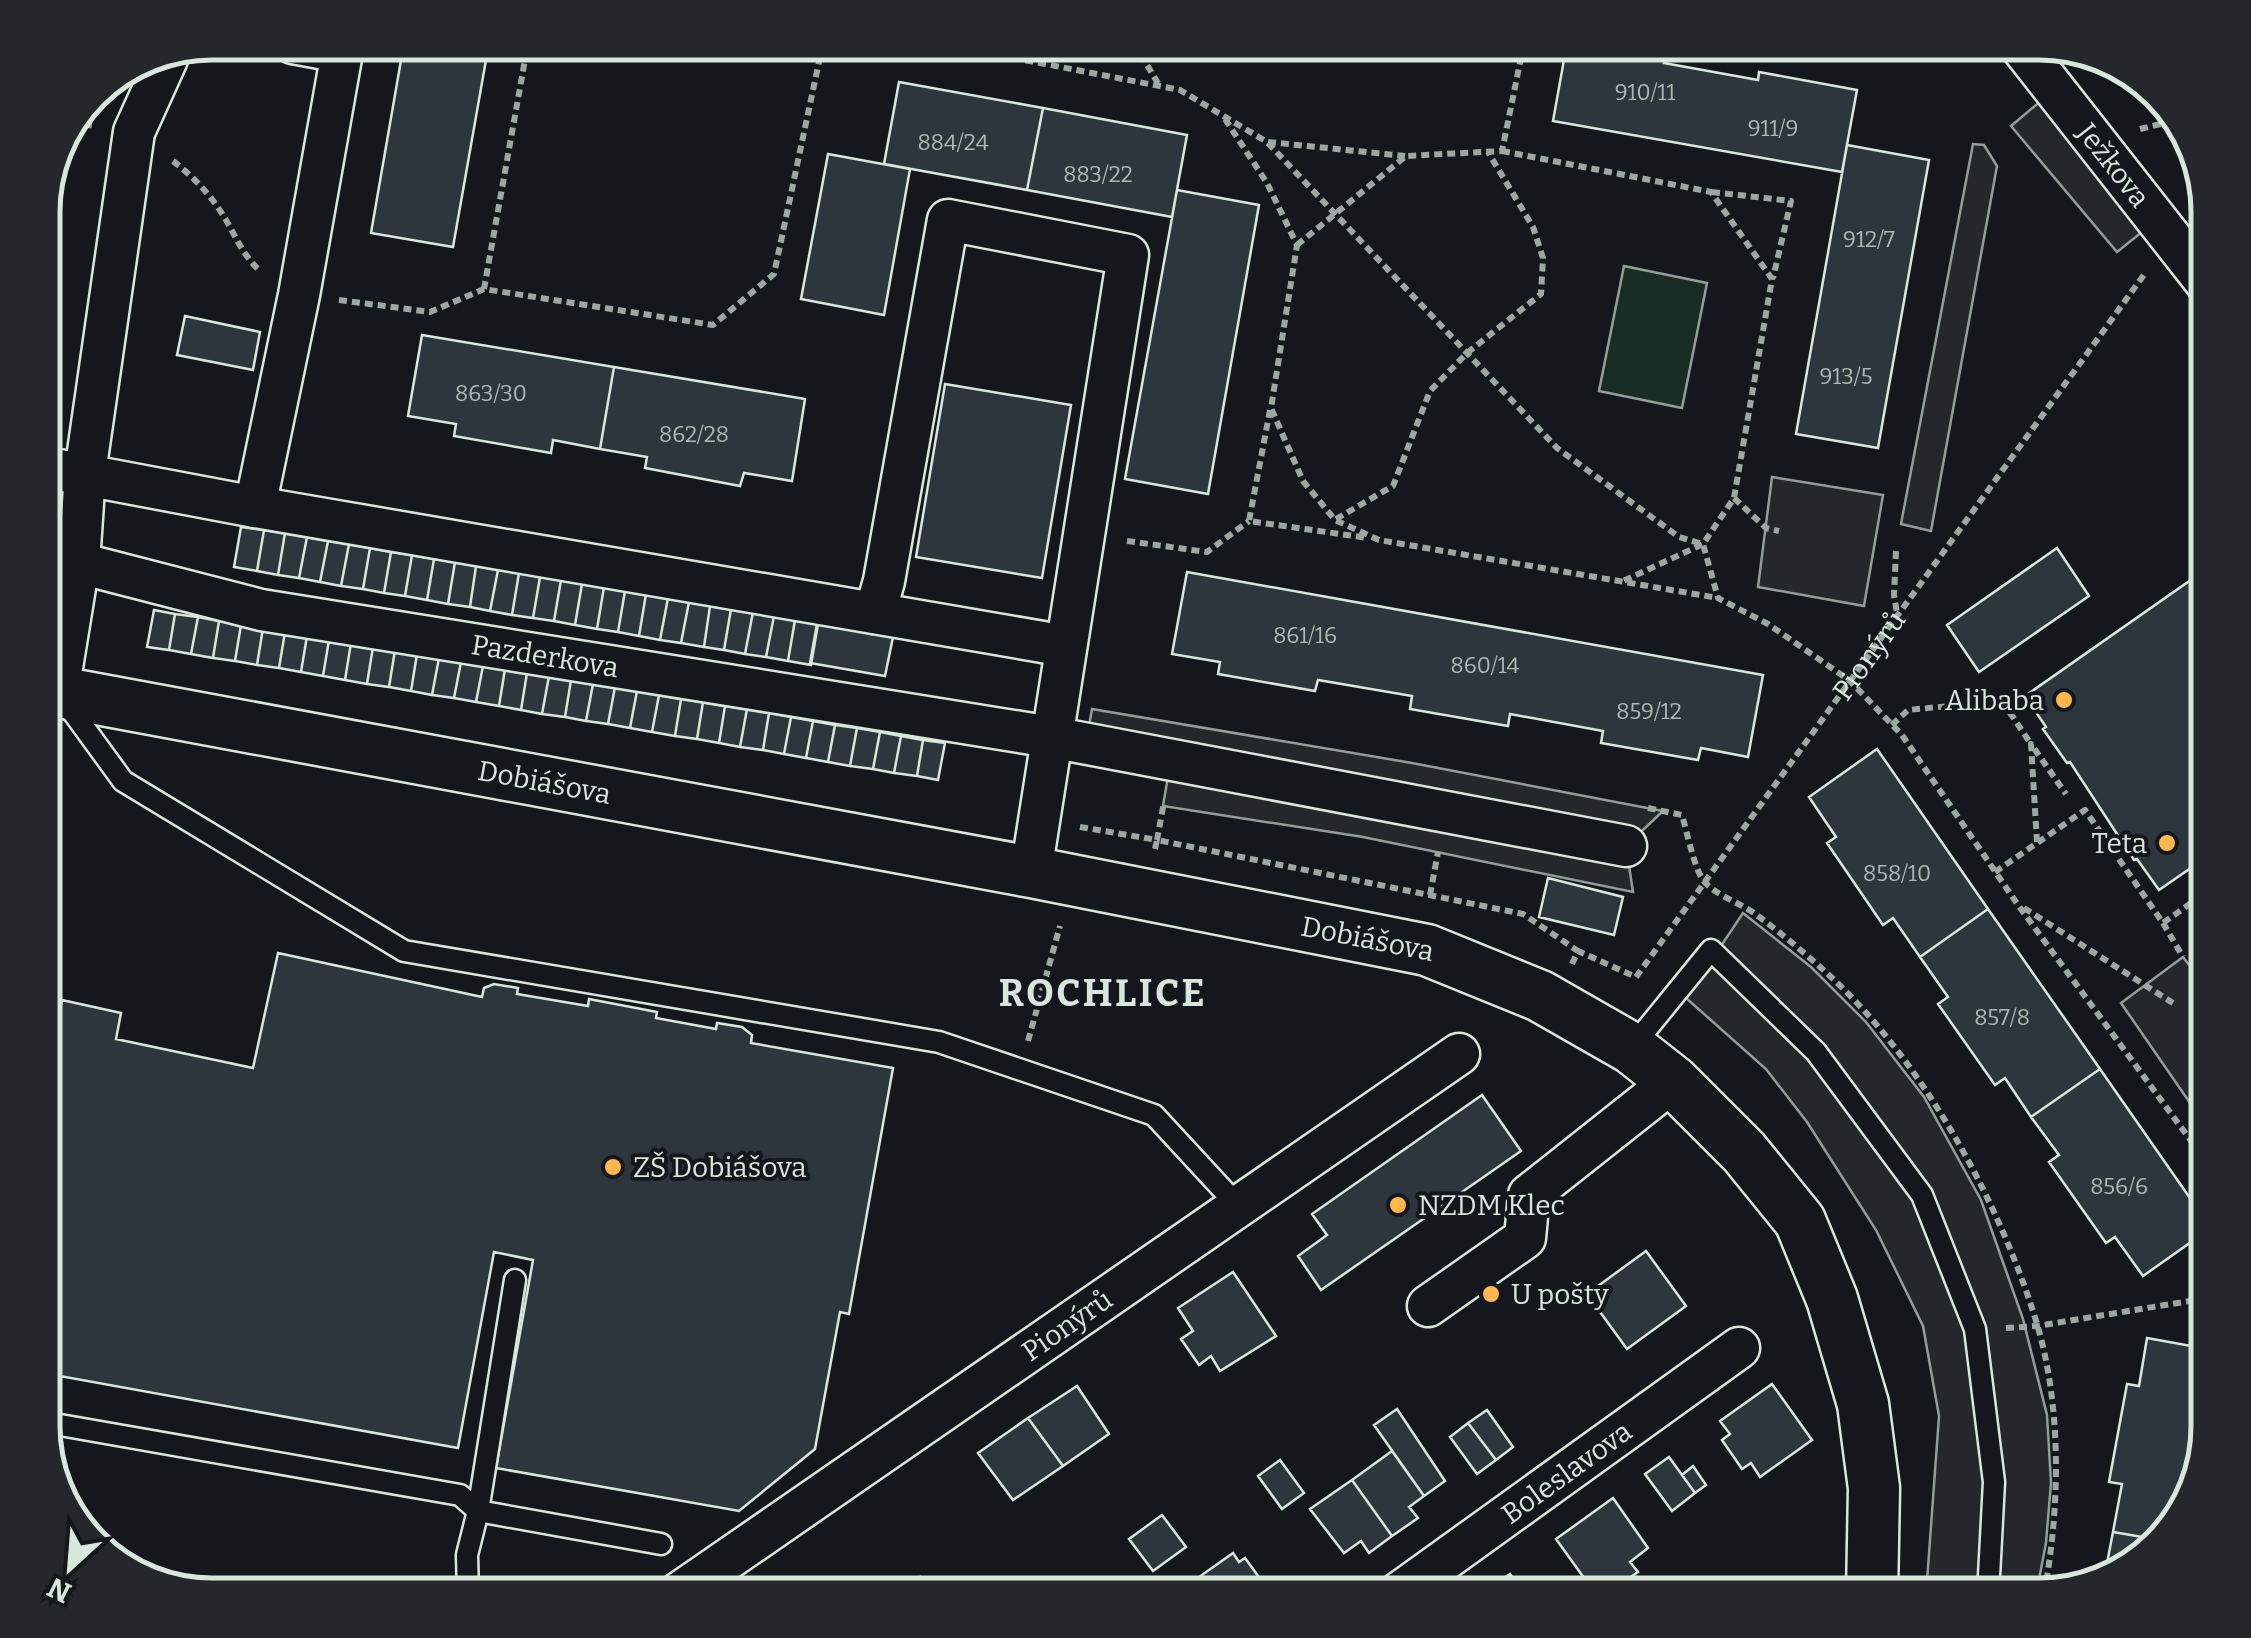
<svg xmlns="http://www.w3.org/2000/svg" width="2251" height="1638" font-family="Bitter,serif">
<rect width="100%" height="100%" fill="#14181c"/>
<path fill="#1a2d24" stroke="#939e99" stroke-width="2.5" d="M 1624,266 L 1707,283 L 1682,408 L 1599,391 Z"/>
<path fill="#24282b" stroke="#939e99" stroke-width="2.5" d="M 2055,89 L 2158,219 L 2117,252 L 2011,126 Z
M 1973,144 L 1984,145 L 1997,166 L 1931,531 L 1901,524 Z
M 1772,477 L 1883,495 L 1864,606 L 1758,587 Z
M 1092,709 L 1412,763 L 1663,811 L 1626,846 L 1633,892 L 1363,837 L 1163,806 L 1171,759 L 1086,743 Z
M 1743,913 L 1811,967 L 1866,1022 L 1924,1097 L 1981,1200 L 2023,1319 L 2047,1415 L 2051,1483 L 2046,1543 L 2036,1595 L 1926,1595 L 1939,1416 L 1923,1326 L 1876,1230 L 1807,1122 L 1766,1069 L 1686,998 Z
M 2183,957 L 2208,990 L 2208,1129 L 2121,1003 Z"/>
<path fill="#2c363c" stroke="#d8e6dc" stroke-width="2.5" d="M 404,43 L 489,43 L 453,247 L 371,233 Z
M 1567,43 L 1594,43 L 1666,56 L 1664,63 L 1758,80 L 1759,72 L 1857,90 L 1842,172 L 1553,121 Z
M 899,82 L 1043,108 L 1027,190 L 884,164 Z
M 1043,108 L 1187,135 L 1172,217 L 1027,190 Z
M 1847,145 L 1929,160 L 1878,448 L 1796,434 Z
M 828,154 L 910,169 L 884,315 L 801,299 Z
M 1177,190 L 1259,205 L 1208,494 L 1125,479 Z
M 185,316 L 260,332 L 253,370 L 177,355 Z
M 422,335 L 614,367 L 600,449 L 553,440 L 551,453 L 454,436 L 456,424 L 408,416 Z
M 614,367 L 805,399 L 792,481 L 744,473 L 740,486 L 645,468 L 647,457 L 600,449 Z
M 945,384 L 1071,405 L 1042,578 L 916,557 Z
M 241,527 L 264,530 L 257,571 L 234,567 Z
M 264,530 L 285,533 L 278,575 L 257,571 Z
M 285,533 L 307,537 L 299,578 L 278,575 Z
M 307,537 L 328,541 L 320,582 L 299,578 Z
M 328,541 L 349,544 L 341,586 L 320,582 Z
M 349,544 L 370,548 L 363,589 L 341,586 Z
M 370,548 L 391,552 L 384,593 L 363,589 Z
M 2057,548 L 2089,596 L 1979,672 L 1947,625 Z
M 391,552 L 412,555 L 405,596 L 384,593 Z
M 412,555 L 434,559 L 427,600 L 405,596 Z
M 434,559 L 455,562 L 448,604 L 427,600 Z
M 455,562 L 476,566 L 470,607 L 448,604 Z
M 476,566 L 498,570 L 490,611 L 470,607 Z
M 2208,568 L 2208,856 L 2159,890 L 2137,859 L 2134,860 L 2070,762 L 2067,763 L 2043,729 L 2046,727 L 2025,696 Z
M 498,570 L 519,573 L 512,615 L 490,611 Z
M 1187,572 L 1763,675 L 1748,757 L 1701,748 L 1698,760 L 1601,743 L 1603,731 L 1510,714 L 1508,726 L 1410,709 L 1412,696 L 1318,680 L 1315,691 L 1218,674 L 1220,662 L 1172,654 Z
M 519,573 L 540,577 L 533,618 L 512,615 Z
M 540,577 L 561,580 L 554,621 L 533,618 Z
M 561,580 L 582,584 L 575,625 L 554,621 Z
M 582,584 L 604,587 L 597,629 L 575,625 Z
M 604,587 L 625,591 L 618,632 L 597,629 Z
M 625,591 L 646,594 L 639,636 L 618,632 Z
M 646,594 L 668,598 L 660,640 L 639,636 Z
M 668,598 L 689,602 L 681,643 L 660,640 Z
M 689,602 L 710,606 L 704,647 L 681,643 Z
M 710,606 L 731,609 L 724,650 L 704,647 Z
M 731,609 L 753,612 L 745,654 L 724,650 Z
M 154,610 L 175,614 L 169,650 L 147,647 Z
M 753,612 L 774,616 L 766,657 L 745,654 Z
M 175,614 L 198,617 L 191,654 L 169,650 Z
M 774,616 L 795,620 L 788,661 L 766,657 Z
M 198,617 L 219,621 L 213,658 L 191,654 Z
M 795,620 L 818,624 L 811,665 L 788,661 Z
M 219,621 L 241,625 L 235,661 L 213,658 Z
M 817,624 L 893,637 L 885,676 L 810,663 Z
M 241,625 L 263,628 L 257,665 L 235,661 Z
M 263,628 L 285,632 L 279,668 L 257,665 Z
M 285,632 L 307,636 L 301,672 L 279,668 Z
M 307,636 L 329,640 L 323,676 L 301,672 Z
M 329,640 L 351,643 L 345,680 L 323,676 Z
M 351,643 L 373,647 L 367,684 L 345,680 Z
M 373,647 L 395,650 L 389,687 L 367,684 Z
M 395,650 L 417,654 L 411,691 L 389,687 Z
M 417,654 L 439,658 L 432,695 L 411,691 Z
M 439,658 L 461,662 L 454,698 L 432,695 Z
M 461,662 L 483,666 L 476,702 L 454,698 Z
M 483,666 L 505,669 L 499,706 L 476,702 Z
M 505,669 L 527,673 L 521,710 L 499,706 Z
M 527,673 L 549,676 L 542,714 L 521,710 Z
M 549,676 L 571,680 L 565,717 L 542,714 Z
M 571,680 L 593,684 L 586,721 L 565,717 Z
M 593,684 L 615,687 L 608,724 L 586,721 Z
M 615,687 L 637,691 L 630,728 L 608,724 Z
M 637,691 L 659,695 L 652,732 L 630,728 Z
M 659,695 L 681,699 L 675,736 L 652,732 Z
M 681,699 L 703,702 L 697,739 L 675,736 Z
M 703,702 L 725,706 L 719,743 L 697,739 Z
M 725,706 L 747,709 L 740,747 L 719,743 Z
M 747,709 L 769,713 L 763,750 L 740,747 Z
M 769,713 L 791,717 L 784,754 L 763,750 Z
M 791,717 L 813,721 L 806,758 L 784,754 Z
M 813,721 L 835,725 L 828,762 L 806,758 Z
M 835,725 L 857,728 L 850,766 L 828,762 Z
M 857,728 L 880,732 L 873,769 L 850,766 Z
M 880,732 L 901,736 L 894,773 L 873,769 Z
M 901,736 L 923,740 L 917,776 L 894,773 Z
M 923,740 L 945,743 L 938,780 L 917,776 Z
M 1877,749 L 1988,909 L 1920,957 L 1893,918 L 1883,925 L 1827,843 L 1836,837 L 1809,797 Z
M 1548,878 L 1623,897 L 1614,935 L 1539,917 Z
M 1988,909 L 2100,1069 L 2031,1117 L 2005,1078 L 1995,1085 L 1938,1004 L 1948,997 L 1920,957 Z
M 278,953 L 482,997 L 484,988 L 494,984 L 518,988 L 517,994 L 588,1006 L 589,999 L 657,1012 L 656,1018 L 716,1029 L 717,1023 L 742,1027 L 752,1035 L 751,1043 L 893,1068 L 849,1314 L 840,1312 L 815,1449 L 739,1511 L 496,1468 L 533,1260 L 494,1252 L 458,1448 L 43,1373 L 43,1029 L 56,1031 L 62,1000 L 121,1013 L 116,1039 L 253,1068 Z
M 2100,1069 L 2208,1224 L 2208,1230 L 2143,1276 L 2115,1237 L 2106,1243 L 2049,1162 L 2059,1155 L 2031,1117 Z
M 1482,1095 L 1521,1151 L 1321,1290 L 1298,1256 L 1327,1235 L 1312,1214 Z
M 1646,1251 L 1686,1306 L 1627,1349 L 1587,1294 Z
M 1233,1272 L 1276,1336 L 1220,1371 L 1211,1356 L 1199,1365 L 1181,1339 L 1193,1331 L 1178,1308 Z
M 2147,1338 L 2208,1349 L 2208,1427 L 2174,1529 L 2160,1540 L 2113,1532 L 2122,1484 L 2109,1482 L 2127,1384 L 2139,1386 Z
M 1772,1384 L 1812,1440 L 1760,1477 L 1751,1463 L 1742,1469 L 1722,1440 L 1730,1434 L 1720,1421 Z
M 1077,1386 L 1109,1434 L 1063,1466 L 1028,1418 Z
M 1397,1409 L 1445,1481 L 1424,1496 L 1374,1425 Z
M 1487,1410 L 1513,1447 L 1496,1460 L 1468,1423 Z
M 1028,1418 L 1063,1466 L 1013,1500 L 978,1453 Z
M 1468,1423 L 1496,1460 L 1477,1474 L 1450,1437 Z
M 1392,1451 L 1424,1496 L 1409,1507 L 1418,1518 L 1392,1536 L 1352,1480 Z
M 1669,1457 L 1695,1493 L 1672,1511 L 1645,1474 Z
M 1280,1460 L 1304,1493 L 1282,1509 L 1258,1476 Z
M 1693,1466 L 1706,1485 L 1695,1493 L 1682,1475 Z
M 1352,1480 L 1392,1536 L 1369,1553 L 1361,1541 L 1344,1553 L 1310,1509 Z
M 1613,1498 L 1648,1548 L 1630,1562 L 1638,1572 L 1613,1589 L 1606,1579 L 1592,1589 L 1556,1539 Z
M 1162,1515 L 1186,1547 L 1153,1571 L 1129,1539 Z
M 2113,1532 L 2160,1540 L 2115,1578 L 2092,1583 L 2093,1578 L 2104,1579 Z
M 1233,1553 L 1239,1562 L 1245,1558 L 1272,1595 L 1190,1595 L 1185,1587 Z
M 1510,1574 L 1525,1595 L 1480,1595 Z
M 920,1577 L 932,1593 L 929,1595 L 895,1595 Z"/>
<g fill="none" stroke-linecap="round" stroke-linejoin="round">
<g stroke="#d8e6dc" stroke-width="25">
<path id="service" d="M 64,700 L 123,781 L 404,951 L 939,1042 L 1154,1115 L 1239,1207
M 1632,1047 L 1711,950 L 1816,1052 L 1922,1195 L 1975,1329 L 1994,1482 L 1988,1595
M 515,1280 L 478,1511 L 661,1544
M 43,1422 L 460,1495 L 478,1511 L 467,1555 L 468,1595"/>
</g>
<g stroke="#d8e6dc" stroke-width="45">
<g id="minor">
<path id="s2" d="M 2018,43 L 2208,285"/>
<path d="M 43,467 L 255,507 L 1066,646"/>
<path d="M 255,507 L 299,295 L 342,52 L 293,43"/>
<path id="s3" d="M 43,559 L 79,563 L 261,610 L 1051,737 L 1626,846"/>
<path d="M 875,613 L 884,581 L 948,220 L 1128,255 L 1031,872"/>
<path d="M 58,692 L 79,563 L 85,473 L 134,132 L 167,59"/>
<path d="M 1428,1306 L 1525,1238 L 1529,1195 L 1673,1081"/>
<path id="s4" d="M 676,1595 L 1459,1054"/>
<path id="s5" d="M 1396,1595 L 1739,1348"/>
</g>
</g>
<g stroke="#d8e6dc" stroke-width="55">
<g id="tertiary">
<path id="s6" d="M 43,689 L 1031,872 L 1427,950 L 1540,996 L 1631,1048 L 1673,1081 L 1744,1152 L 1800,1221 L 1832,1299 L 1863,1404 L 1874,1488 L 1872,1595"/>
</g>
</g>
<g stroke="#9da8a2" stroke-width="6" stroke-dasharray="8 5" stroke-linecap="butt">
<path d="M 936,43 L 1180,90 L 1267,142 L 1557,448 L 1679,537 L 1703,544 L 1718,598 L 1768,624 L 1849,680 L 1902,735 L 2018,905 L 2208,1164"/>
<path d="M 1134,43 L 1159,85"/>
<path d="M 1225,119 L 1267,183 L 1297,245 L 1271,408 L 1303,481 L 1335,520 L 1379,540 L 1718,598"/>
<path d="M 71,123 L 95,126"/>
<path d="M 2140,129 L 2177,120"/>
<path d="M 1268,142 L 1405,156"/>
<path d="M 1502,151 L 1711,192 L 1772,279 L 1734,498 L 1703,544 L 1621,582"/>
<path d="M 173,161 C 190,174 209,193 221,212 C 236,235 240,252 260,271"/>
<path d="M 1712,192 L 1791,201 L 1773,278"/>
<path d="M 1297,245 L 1406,156 L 1502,151 L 1524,43"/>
<path d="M 484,289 L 528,43"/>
<path d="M 339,300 L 430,312 L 484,289 L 713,325 L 774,274 L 823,43"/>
<path d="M 1270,410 L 1249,521 L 1368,538"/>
<path d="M 1734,498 L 1766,528 L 1779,531"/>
<path d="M 1336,519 L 1393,486 L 1430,391 L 1467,353 L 1541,294 L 1543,258 L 1533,227 L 1488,152"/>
<path d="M 1127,541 L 1207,552 L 1249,521"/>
<path d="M 1896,551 L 1894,595 L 1897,613"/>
<path d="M 1892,725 L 1908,710 L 2002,701 L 2031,744"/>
<path d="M 1648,808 L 1682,815 C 1687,832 1694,867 1703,880 C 1713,894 1740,903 1754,913 C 1780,932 1806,954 1830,976 C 1924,1063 2000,1202 2037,1324 C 2062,1408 2060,1509 2044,1594"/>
<path d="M 1080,827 L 1157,840 L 1164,802"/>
<path d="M 2037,842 L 2031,744 L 2066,794"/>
<path d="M 1155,849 L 1157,840 L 1523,914 L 1578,951"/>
<path d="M 1995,872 L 2085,810 L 2163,923 L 2208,891"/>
<path d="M 1430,895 L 1438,852"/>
<path d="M 2024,908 L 2173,1003"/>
<path d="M 2163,923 L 2183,957"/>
<path id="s1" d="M 1572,964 L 1578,951 L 1636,977 L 2146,272"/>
<path d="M 1028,1041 L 1060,926"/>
<path d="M 2006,1328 L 2037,1326 L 2208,1298"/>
</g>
<use href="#service" stroke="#14181c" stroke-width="20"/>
<use href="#minor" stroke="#14181c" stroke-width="40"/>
<use href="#tertiary" stroke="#14181c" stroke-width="50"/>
</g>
<g fill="#ffb74d" stroke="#14181c" stroke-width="4">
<circle cx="2064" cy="700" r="10"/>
<circle cx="2167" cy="843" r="10"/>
<circle cx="613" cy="1167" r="10"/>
<circle cx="1398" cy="1205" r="10"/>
<circle cx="1491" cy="1294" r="10"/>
</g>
<g text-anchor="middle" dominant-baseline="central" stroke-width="8" stroke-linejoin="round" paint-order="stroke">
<g font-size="22" fill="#adbab4">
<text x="1645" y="92">910/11</text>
<text x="1773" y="128">911/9</text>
<text x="953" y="142">884/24</text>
<text x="1098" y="174">883/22</text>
<text x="1869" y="239">912/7</text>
<text x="1846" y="376">913/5</text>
<text x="491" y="393">863/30</text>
<text x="694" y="434">862/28</text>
<text x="1305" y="635">861/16</text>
<text x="1485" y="665">860/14</text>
<text x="1649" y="711">859/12</text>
<text x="1897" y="873">858/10</text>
<text x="2002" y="1017">857/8</text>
<text x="2119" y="1186">856/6</text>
</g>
<g font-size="28" fill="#d8e6dc" stroke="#14181c">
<text stroke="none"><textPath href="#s2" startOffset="155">Ježkova</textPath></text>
<text stroke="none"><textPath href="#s3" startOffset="512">Pazderkova</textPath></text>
<text stroke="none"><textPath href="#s1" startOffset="475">Pionýrů</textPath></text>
<text stroke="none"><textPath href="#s6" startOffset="510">Dobiášova</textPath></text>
<text stroke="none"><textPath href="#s6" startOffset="1348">Dobiášova</textPath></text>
<text stroke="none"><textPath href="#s4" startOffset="475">Pionýrů</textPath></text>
<text stroke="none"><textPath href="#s5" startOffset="210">Boleslavova</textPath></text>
</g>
<g font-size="28" fill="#d8e6dc" stroke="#14181c" text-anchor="start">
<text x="2044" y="700" text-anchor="end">Alibaba</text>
<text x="2147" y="843" text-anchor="end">Teta</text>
<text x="633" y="1167">ZŠ Dobiášova</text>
<text x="1418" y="1205">NZDM Klec</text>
<text x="1511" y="1294">U pošty</text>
</g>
<g font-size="38" font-weight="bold" letter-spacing="2.5" fill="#d8e6dc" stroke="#14181c">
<text x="1103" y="993">ROCHLICE</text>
</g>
</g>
<path d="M0 0H2251V1638H0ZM212 60H2039A152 152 0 0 1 2191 212V1426A152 152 0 0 1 2039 1578H212A152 152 0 0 1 60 1426V212A152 152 0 0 1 212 60Z" fill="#24282b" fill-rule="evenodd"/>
<path fill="none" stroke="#d8e6dc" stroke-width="5" d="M212 60H2039A152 152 0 0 1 2191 212V1426A152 152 0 0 1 2039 1578H212A152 152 0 0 1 60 1426V212A152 152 0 0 1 212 60Z"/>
<g transform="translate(70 1568) rotate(206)" stroke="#14181c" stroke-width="8" paint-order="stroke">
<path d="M0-8L18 38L0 25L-18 38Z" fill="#d8e6dc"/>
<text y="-15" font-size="28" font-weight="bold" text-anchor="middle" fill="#d8e6dc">N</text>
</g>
</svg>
